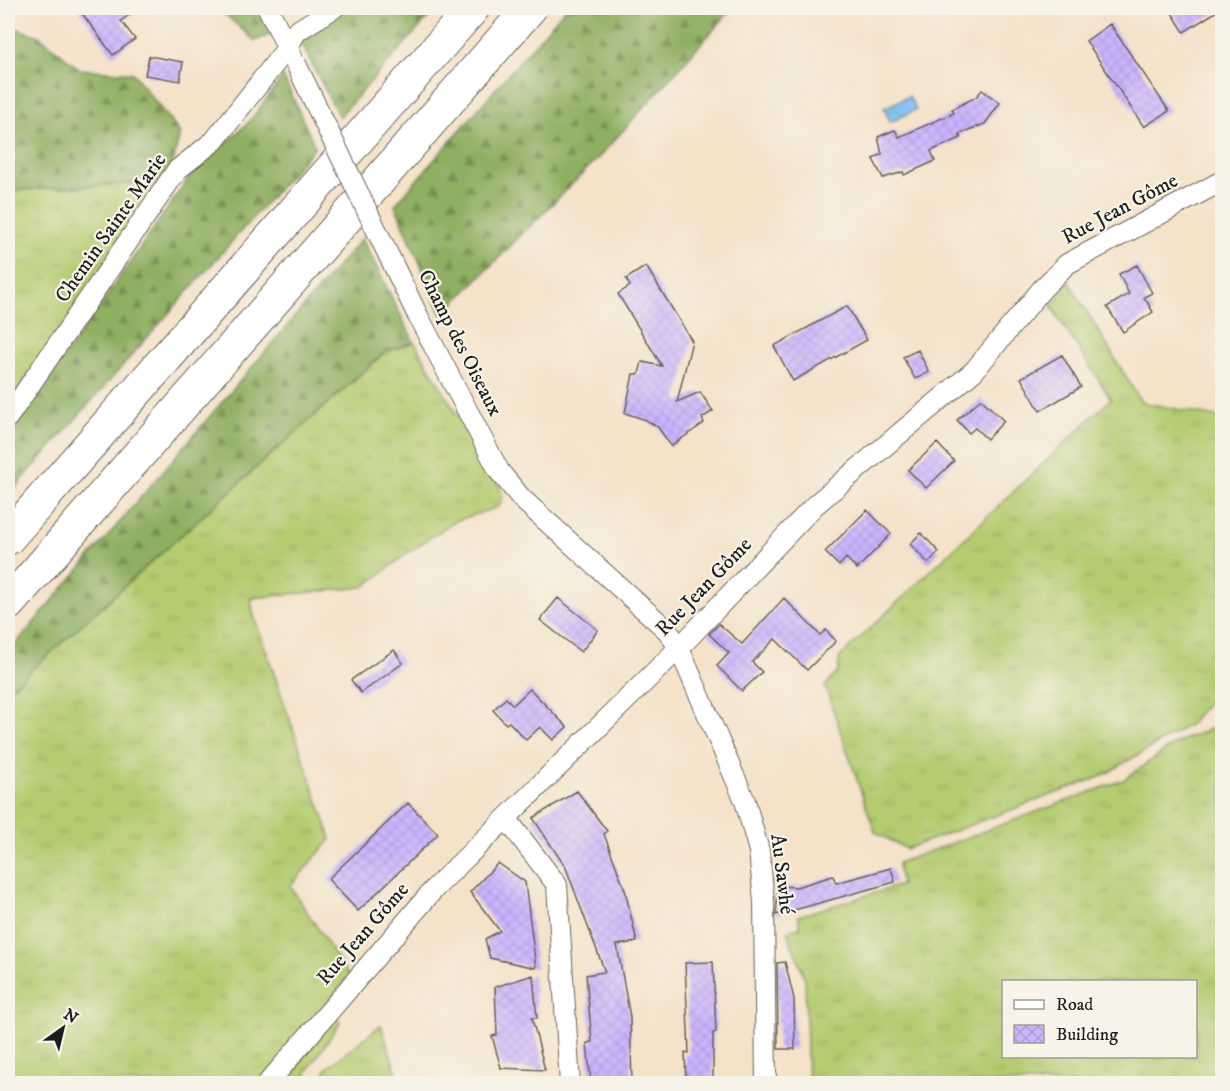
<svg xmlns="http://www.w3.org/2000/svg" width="1230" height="1091" font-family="'IM FELL DW Pica',serif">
<defs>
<pattern id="grass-tufts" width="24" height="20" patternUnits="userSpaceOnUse" patternTransform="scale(1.5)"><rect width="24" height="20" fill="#b4cb70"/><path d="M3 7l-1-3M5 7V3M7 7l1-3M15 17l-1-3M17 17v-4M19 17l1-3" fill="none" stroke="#9aae60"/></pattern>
<pattern id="forest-firs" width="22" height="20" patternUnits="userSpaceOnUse" patternTransform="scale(1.5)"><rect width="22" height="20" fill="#8faf62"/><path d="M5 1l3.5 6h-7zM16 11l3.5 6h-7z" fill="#748e50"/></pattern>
<pattern id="water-waves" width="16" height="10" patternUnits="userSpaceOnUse" patternTransform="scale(1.5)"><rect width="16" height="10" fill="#7bbef1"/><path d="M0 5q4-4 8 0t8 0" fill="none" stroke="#6aa3ce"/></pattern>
<pattern id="building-cross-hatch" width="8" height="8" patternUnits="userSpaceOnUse" patternTransform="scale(1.5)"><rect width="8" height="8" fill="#cbb5fe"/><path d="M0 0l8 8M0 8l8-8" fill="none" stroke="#ae9bd9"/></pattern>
</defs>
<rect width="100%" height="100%" fill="#f7f3e8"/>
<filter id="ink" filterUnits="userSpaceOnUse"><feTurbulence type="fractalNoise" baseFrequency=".0167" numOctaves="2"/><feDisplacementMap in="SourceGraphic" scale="12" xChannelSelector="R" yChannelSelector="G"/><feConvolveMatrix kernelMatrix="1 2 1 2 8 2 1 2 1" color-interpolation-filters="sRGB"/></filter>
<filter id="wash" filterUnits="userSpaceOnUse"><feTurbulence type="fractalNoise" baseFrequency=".008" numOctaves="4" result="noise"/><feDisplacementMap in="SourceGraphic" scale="24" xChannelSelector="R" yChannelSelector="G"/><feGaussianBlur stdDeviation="1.35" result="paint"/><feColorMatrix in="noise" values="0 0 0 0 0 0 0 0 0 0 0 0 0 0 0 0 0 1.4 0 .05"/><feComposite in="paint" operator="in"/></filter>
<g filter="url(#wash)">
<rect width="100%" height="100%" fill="#f4e2c9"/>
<path fill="url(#grass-tufts)" stroke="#687446" stroke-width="1.5" fill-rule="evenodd" d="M 169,181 L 8,404 L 8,191 Z
M 1069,282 L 1141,402 L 1222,418 L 1222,686 L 1189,725 L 1102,776 L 906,849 L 875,832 L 825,686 L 838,672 L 840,657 L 1111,399 L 1051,306 Z
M 414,342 L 499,485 L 503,497 L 499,507 L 455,521 L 409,552 L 364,587 L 251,598 L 253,613 L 331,839 L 290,886 L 349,976 L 261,1083 L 8,1083 L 8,691 L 385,352 Z
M 1222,724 L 1222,1083 L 808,1083 L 805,979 L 787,931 L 800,928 L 798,916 L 901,885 L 898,863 L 1123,780 L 1176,743 ZM 1004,982 L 1196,982 L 1196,1056 L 1004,1056 Z
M 336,1015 L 340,1023 L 308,1070 L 303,1083 L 283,1084 Z
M 381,1025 L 400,1083 L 321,1083 L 326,1069 Z"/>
<path fill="url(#forest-firs)" stroke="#56663f" stroke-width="1.5" d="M 218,8 L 259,8 L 272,34 L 255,41 Z
M 343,8 L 437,8 L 339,117 L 300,41 Z
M 566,8 L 733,8 L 601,155 L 442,315 L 395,205 Z
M 8,26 L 39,36 L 80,69 L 133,73 L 180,133 L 169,181 L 8,191 Z
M 283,76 L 315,147 L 8,496 L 8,438 L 192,173 L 250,121 Z
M 362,238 L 414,342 L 385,352 L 8,691 L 8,653 Z"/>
<path fill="url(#water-waves)" stroke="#4c6d86" stroke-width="1.5" d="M 909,96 L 916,110 L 890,122 L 884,108 Z"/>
<g id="blocks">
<path fill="url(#building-cross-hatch)" d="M 78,8 L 139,8 L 121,21 L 135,39 L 113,55 Z
M 1169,8 L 1222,8 L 1184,32 Z
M 1110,24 L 1169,111 L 1144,127 L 1086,41 Z
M 149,56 L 183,62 L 180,81 L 145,75 Z
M 982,90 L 1000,103 L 985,124 L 959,134 L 961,138 L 931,151 L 935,161 L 904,175 L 903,172 L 883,178 L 873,159 L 882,154 L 878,137 L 895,130 L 899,137 L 954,113 L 952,109 L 976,97 Z
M 1137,265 L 1152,293 L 1144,297 L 1153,312 L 1123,332 L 1107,307 L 1129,294 L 1119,274 Z
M 646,266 L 692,341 L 677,402 L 700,392 L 713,411 L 702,418 L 704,423 L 671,446 L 658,427 L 646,420 L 625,413 L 633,374 L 639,374 L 642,362 L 662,366 L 618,294 L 630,286 L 626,279 Z
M 847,306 L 867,340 L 793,381 L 774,346 Z
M 918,350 L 929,372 L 915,379 L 903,357 Z
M 1062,355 L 1081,387 L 1040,411 L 1021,378 Z
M 981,399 L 1004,421 L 987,439 L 975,428 L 969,433 L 957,420 Z
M 937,443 L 954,461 L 926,488 L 908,470 Z
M 867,510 L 891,534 L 857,569 L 846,558 L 839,566 L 825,552 Z
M 921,533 L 939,552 L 928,563 L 910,544 Z
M 558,598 L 598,630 L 581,652 L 540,620 Z
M 784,598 L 820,635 L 826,630 L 836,641 L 807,670 L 775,639 L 752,662 L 762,672 L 742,691 L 717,666 L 729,653 L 709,634 L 719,624 L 742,644 Z
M 394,650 L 403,663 L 361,693 L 351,680 Z
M 530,689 L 567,727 L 553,740 L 540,727 L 526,740 L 509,722 L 506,724 L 493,710 L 506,698 L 513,705 Z
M 577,791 L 607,831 L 604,834 L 625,890 L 637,942 L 617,945 L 630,1017 L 632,1082 L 591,1083 L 587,1043 L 592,1042 L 586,975 L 605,972 L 566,868 L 533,818 Z
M 408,803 L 438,834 L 358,911 L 328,879 Z
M 498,863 L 525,882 L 536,968 L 490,958 L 485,939 L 500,931 L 470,892 Z
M 891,868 L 895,882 L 776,915 L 778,886 L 796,887 L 833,876 L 836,883 Z
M 713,962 L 716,1032 L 713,1033 L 713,1083 L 686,1083 L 685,1053 L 689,1053 L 685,963 Z
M 785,962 L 794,999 L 795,1049 L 778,1049 L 777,963 Z
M 533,975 L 537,1018 L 532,1018 L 545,1070 L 501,1068 L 492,1036 L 497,1035 L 495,987 Z"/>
</g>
</g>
<g filter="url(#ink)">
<use href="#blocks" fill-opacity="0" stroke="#686159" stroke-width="1.5"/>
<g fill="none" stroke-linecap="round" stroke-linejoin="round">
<g stroke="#686159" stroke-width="22">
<path id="street" d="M 268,8 L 292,57
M 418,316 L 499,471 L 522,499 L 668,631 L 679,648 L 745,801 L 759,851 L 764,901 L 766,1084
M 8,417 L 177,170 L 214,141 L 287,48 L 297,31 L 334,8
M 506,818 L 557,885 L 570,1084
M 267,1084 L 435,888 L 679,648 L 815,505 L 974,371 L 1042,289 L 1067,264 L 1222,181"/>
</g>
<g stroke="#686159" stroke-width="35">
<path id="highway" d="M 8,538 L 473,8
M 8,604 L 530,8"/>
</g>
<use href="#street" stroke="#fff" stroke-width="20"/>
<use href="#highway" stroke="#fff" stroke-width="33"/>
<g stroke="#686159" stroke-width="22" stroke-linecap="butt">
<path id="street-bridge" d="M 296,64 L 418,316"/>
</g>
<use href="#street-bridge" stroke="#fff" stroke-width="20"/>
</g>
</g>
<g text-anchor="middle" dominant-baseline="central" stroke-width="4.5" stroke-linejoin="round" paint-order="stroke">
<g font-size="21" fill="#1c1c1c" stroke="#f7f3e8">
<text transform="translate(1120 209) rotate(-28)">Rue Jean Gôme</text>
<text transform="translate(111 228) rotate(-55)">Chemin Sainte Marie</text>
<text transform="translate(460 343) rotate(63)">Champ des Oiseaux</text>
<text transform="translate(704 587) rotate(-46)">Rue Jean Gôme</text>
<text transform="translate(782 874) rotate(83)">Au Sawhé</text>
<text transform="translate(363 934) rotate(-49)">Rue Jean Gôme</text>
</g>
</g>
<rect width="1230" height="1091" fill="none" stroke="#f7f3e8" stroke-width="30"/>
<rect x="1002" y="980" width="195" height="78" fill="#f7f3e8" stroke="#9f9d96" stroke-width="1.5"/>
<rect x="1014" y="1000" width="30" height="9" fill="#ffffff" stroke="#9f9d96" stroke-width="1.5"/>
<text x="1056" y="1010" font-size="18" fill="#1c1c1c">Road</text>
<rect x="1014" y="1025" width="30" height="18" fill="url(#building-cross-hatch)" stroke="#9f9d96" stroke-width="1.5"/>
<text x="1056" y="1040" font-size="18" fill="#1c1c1c">Building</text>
<g transform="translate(63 1028) rotate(34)" stroke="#f7f3e8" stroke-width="4.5" paint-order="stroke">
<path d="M0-4.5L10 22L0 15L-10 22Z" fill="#1c1c1c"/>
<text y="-9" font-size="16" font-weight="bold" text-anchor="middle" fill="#1c1c1c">N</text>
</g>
</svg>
